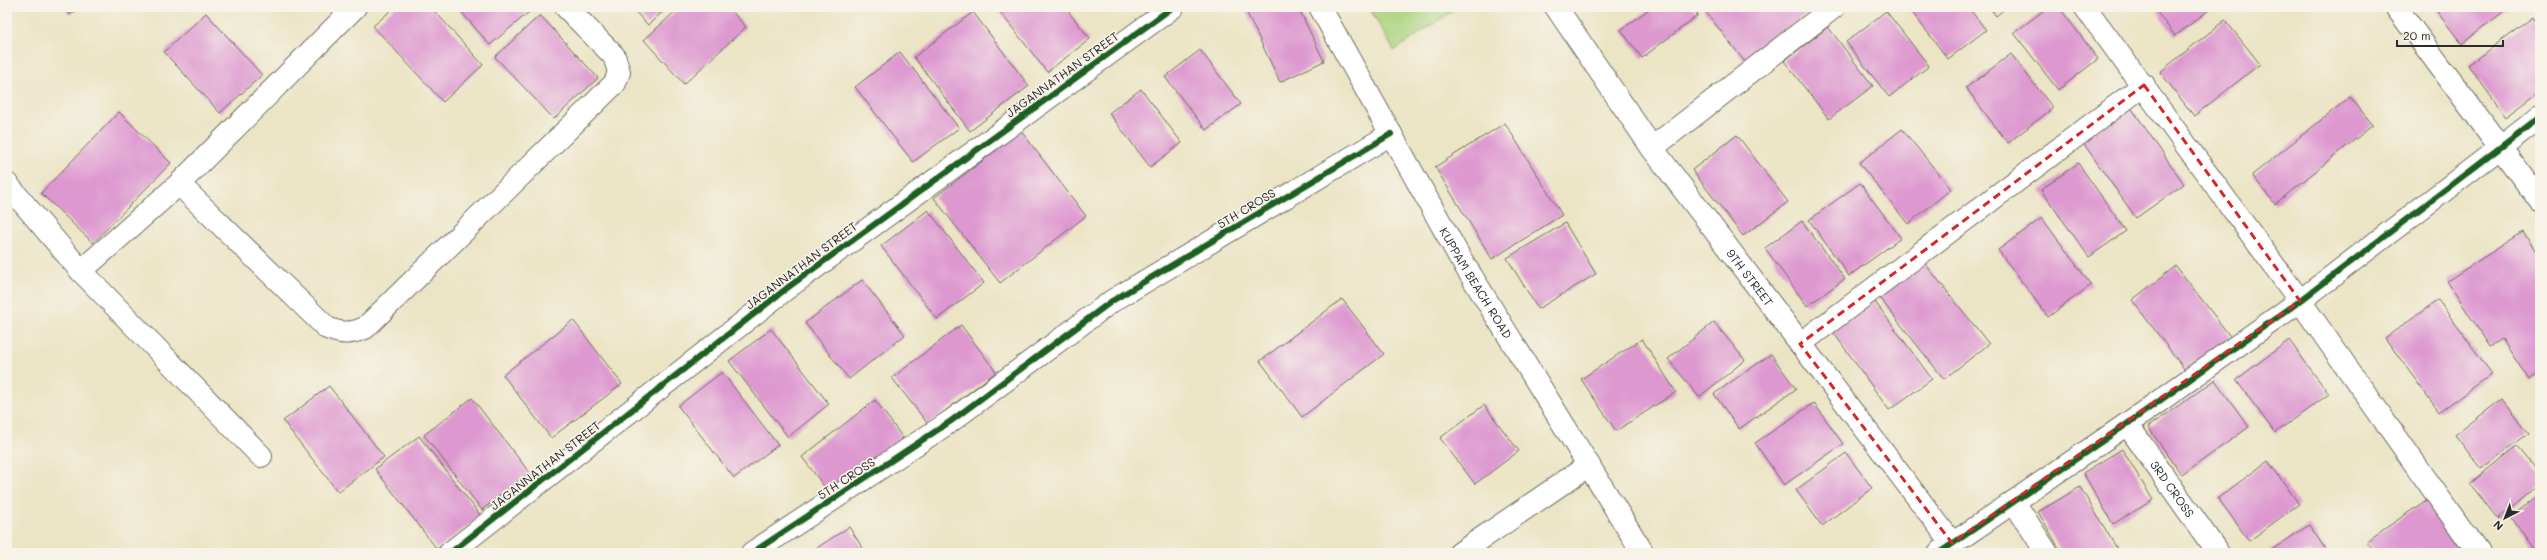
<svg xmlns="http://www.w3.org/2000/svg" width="2547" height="560" font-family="Mali,sans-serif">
<rect width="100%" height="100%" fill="#f7f3e8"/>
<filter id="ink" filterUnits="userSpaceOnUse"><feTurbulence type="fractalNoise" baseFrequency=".025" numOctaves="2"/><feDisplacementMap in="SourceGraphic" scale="8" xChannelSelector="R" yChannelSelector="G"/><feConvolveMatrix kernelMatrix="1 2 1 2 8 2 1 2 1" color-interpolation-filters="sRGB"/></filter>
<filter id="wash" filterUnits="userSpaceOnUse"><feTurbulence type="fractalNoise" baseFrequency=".012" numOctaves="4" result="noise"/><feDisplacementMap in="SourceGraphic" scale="16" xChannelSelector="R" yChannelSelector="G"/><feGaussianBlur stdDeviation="0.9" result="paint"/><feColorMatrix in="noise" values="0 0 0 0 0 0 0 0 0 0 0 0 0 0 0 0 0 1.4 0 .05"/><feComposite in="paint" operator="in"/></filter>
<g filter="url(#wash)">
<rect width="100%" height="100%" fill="#ebe4c5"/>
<path fill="#abd47f" stroke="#6b8055" d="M 1369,7 L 1458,7 L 1394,51 Z"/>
<g id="blocks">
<path fill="#dd98d0" d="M 63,7 L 79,7 L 70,15 Z
M 395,7 L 431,7 L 483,65 L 443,102 L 373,26 Z
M 457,7 L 535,7 L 490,45 Z
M 631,7 L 668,7 L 648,25 Z
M 680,7 L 728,7 L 746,27 L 684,84 L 644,40 Z
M 1007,7 L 1065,7 L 1090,39 L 1047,72 L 1000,12 Z
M 1248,7 L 1298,7 L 1324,61 L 1280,82 L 1245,9 Z
M 1652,7 L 1692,7 L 1698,15 L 1642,58 L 1621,30 Z
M 1702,7 L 1805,7 L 1809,12 L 1745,62 Z
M 1908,7 L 1968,7 L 1986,30 L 1948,59 Z
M 1989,7 L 2007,7 L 1996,16 Z
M 2048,7 L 2059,7 L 2098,59 L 2058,90 L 2014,33 Z
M 2163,7 L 2213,7 L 2175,36 L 2157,12 Z
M 2438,7 L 2509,7 L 2462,44 L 2435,9 Z
M 1886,11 L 1929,66 L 1889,97 L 1846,42 Z
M 973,12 L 1029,86 L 970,131 L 914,57 Z
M 206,13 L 262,75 L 220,113 L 164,52 Z
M 540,15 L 598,78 L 554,119 L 495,57 Z
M 2532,18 L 2540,29 L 2540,92 L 2506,117 L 2468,65 Z
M 2225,20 L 2260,64 L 2194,116 L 2160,72 Z
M 1828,27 L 1873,86 L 1829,119 L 1784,61 Z
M 1200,50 L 1241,104 L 1206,130 L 1165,77 Z
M 900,52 L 959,128 L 913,162 L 855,87 Z
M 2011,54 L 2053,108 L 2008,143 L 1966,88 Z
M 1141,89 L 1182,143 L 1150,167 L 1109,113 Z
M 2350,97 L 2373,125 L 2275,204 L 2252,175 Z
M 2130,106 L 2184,184 L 2136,218 L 2081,140 Z
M 119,112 L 171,163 L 93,243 L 41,193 Z
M 1505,123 L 1562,215 L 1492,259 L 1435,167 Z
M 1902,129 L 1951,189 L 1908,224 L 1859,163 Z
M 1021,131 L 1086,216 L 1000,283 L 934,198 Z
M 1737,135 L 1788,202 L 1743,236 L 1692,170 Z
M 2078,163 L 2126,231 L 2089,257 L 2041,190 Z
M 1860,183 L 1901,238 L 1849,276 L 1809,220 Z
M 928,210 L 984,283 L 937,319 L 881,246 Z
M 2042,218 L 2091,285 L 2048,317 L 1998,250 Z
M 1802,221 L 1845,279 L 1807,306 L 1765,248 Z
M 1565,223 L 1596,274 L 1538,309 L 1507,258 Z
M 2523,232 L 2540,257 L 2540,373 L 2529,380 L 2502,339 L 2490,347 L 2447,281 Z
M 1923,261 L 1989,344 L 1944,379 L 1878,296 Z
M 2176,266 L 2233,340 L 2188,374 L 2132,300 Z
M 862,280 L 905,335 L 849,379 L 805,323 Z
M 1342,299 L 1384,354 L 1302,417 L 1260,361 Z
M 1873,299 L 1932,379 L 1889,410 L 1831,329 Z
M 2438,300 L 2492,374 L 2439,412 L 2385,338 Z
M 573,320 L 622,384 L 551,438 L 503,375 Z
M 1714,322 L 1745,360 L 1699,397 L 1668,359 Z
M 961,325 L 996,372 L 928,424 L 892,378 Z
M 771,329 L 829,404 L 788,437 L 729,361 Z
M 1642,339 L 1676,392 L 1616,431 L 1581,379 Z
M 2289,340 L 2329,394 L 2275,433 L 2236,380 Z
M 1771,354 L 1796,389 L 1739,429 L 1714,394 Z
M 722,372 L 778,445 L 734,478 L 678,406 Z
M 2215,380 L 2249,427 L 2182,475 L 2148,427 Z
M 329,386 L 384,457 L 338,492 L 283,421 Z
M 472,398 L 529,472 L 482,510 L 424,435 Z
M 2502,399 L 2528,433 L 2481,469 L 2455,435 Z
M 875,400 L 903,438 L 830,494 L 802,457 Z
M 1814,403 L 1843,444 L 1784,485 L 1755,443 Z
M 1484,405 L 1519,451 L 1475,484 L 1440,438 Z
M 419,436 L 481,516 L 437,549 L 375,469 Z
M 2516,446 L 2540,475 L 2540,484 L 2498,519 L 2470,484 Z
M 2122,449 L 2153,500 L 2113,524 L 2083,473 Z
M 1846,453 L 1872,488 L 1822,526 L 1796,490 Z
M 2268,461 L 2299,504 L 2249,541 L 2218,498 Z
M 2080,487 L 2119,552 L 2062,553 L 2038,512 Z
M 2540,494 L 2540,553 L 2537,553 L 2510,516 Z
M 2428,499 L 2461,547 L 2452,553 L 2375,553 L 2367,541 Z
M 2309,525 L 2328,553 L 2267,553 Z
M 849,527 L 866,553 L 809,553 Z"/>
</g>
</g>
<g filter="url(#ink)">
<use href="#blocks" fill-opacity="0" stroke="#6e6c61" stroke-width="1"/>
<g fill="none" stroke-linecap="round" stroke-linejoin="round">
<g stroke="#6e6c61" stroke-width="24">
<g id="minor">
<path id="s1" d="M 1556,7 L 1652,148 L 1952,543"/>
<path d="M 2085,7 L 2300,301 L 2478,553"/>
<path d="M 2396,7 L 2540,201"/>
<path d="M 1652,148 L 1834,7"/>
<path d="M 7,184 L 81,271 L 179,184 L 355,7"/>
<path d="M 179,184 L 327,328 C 341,334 351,334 365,328 L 615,83 L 619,72 L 614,56 L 566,7"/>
<path d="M 81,271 L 261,456"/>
<path d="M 1800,344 L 2144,85"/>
<path id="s2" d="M 2127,424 L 2218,553"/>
<path d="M 2014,502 L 2047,553"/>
<path d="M 450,553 L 787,288 L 1173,7"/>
<path d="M 752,553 L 951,421 L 1112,301 L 1391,134"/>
<path d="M 1460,553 L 1589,465"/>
<path d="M 1939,553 L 2127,424 L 2300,301 L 2540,117"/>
</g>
</g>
<g stroke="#6e6c61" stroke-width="24">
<g id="tertiary">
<path id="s3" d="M 1320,7 L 1459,256 L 1643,553"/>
</g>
</g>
<use href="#minor" stroke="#fff" stroke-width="22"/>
<use href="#tertiary" stroke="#fff" stroke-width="22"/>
<g stroke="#f7f3e8" stroke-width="8">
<path id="cycleway" d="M 450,553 L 787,288 L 1173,7
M 752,553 L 951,421 L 1112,301 L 1391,134
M 1939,553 L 2127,424 L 2300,301 L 2540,117"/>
</g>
<use href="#cycleway" stroke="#1b5e20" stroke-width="6"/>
</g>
</g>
<path fill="none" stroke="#d62828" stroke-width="3" stroke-dasharray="8 5" stroke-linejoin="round" d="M 2144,85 L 2300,301 L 1952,543 L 1800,344 Z"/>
<g text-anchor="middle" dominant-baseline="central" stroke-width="3.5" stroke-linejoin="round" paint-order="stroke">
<g font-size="12" fill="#2b2b2b" stroke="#f7f3e8">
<text transform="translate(1062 74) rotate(-36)">JAGANNATHAN STREET</text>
<text transform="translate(1246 208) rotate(-31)">5TH CROSS</text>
<text transform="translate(801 265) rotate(-37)">JAGANNATHAN STREET</text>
<text stroke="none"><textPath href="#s1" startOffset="333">9TH STREET</textPath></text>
<text stroke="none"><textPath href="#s3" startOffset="317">KUPPAM BEACH ROAD</textPath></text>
<text transform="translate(545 465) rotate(-38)">JAGANNATHAN STREET</text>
<text transform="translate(846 478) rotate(-33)">5TH CROSS</text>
<text stroke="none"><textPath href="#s2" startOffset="79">3RD CROSS</textPath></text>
</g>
</g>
<rect width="2547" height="560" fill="none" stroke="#f7f3e8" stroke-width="24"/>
<g transform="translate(2505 518) rotate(222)" stroke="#f7f3e8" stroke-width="3" paint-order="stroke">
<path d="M0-3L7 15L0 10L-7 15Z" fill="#2b2b2b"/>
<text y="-6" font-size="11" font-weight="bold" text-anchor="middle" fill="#2b2b2b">N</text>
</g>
<path d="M2397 40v6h106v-6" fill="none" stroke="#2b2b2b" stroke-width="2"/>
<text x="2403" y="40" font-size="12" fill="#2b2b2b" stroke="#f7f3e8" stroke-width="3" paint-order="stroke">20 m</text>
</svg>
